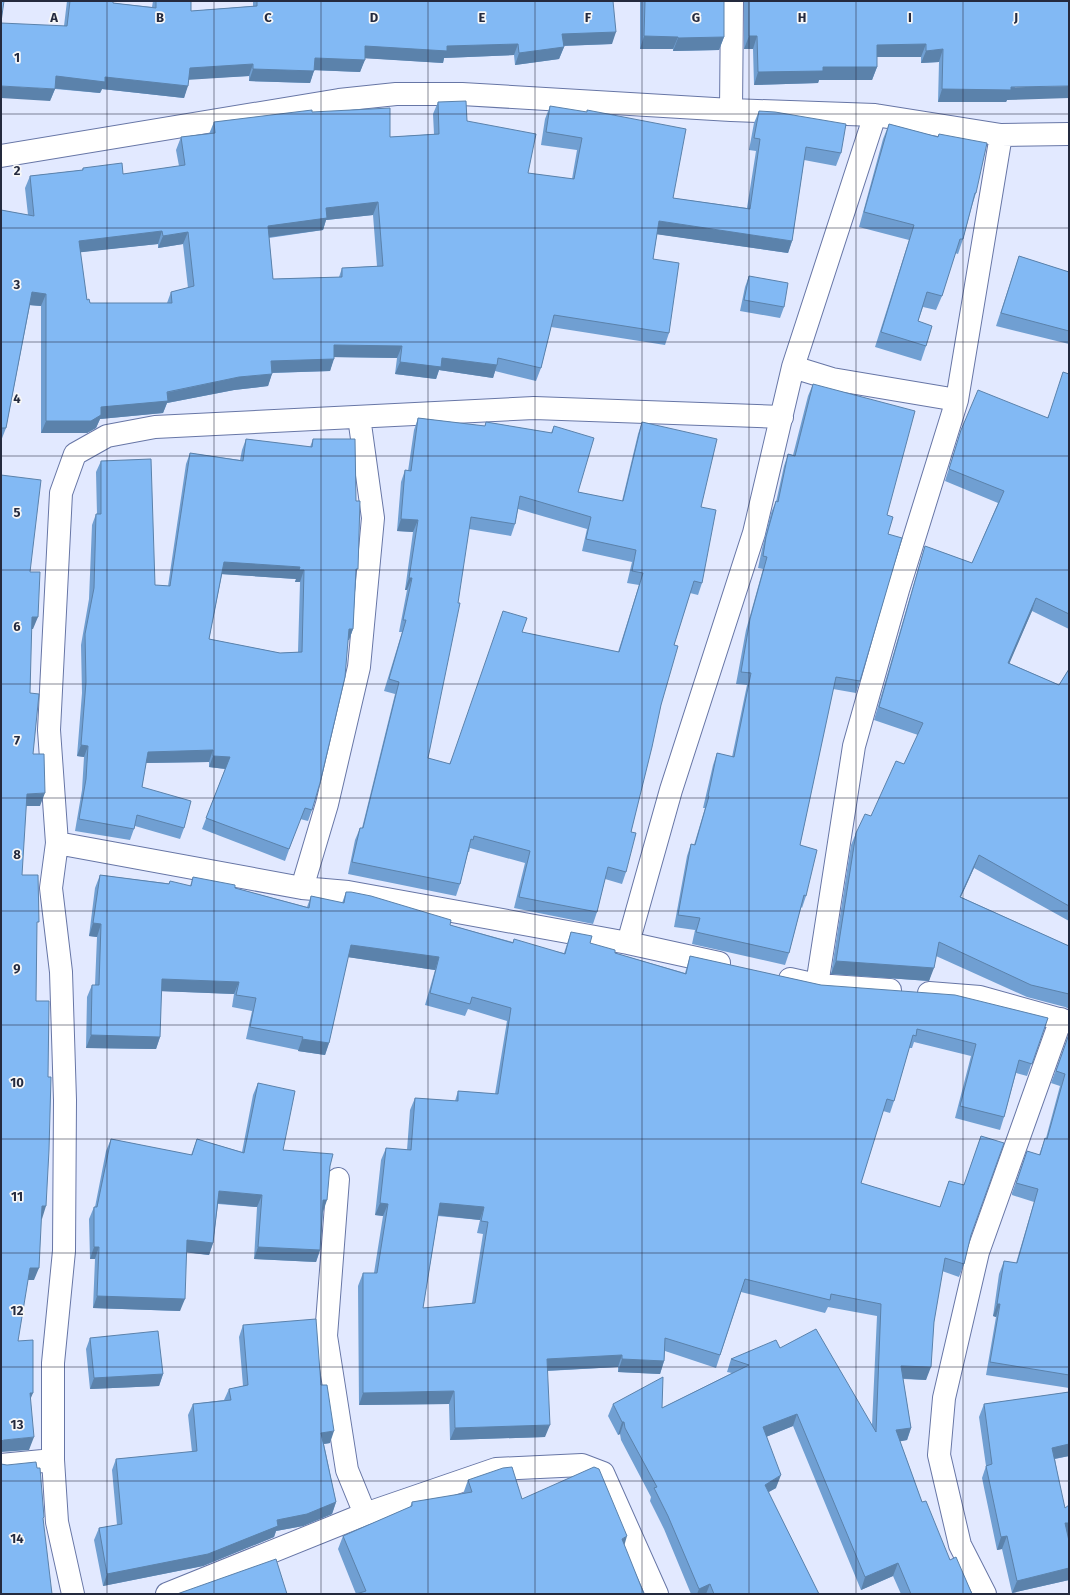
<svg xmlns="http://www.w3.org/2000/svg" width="1070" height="1595" font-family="'Fira Sans',sans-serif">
<rect width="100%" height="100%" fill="#e2e9ff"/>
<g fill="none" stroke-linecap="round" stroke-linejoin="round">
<g stroke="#6776a6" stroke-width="24">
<path id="minor" d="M 731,110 L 732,1
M 1,156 L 339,100 L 396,94 L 462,94 L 731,110 L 875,115 L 1001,135 L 1069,134
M 793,367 L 832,379 L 957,400
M 57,843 L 302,888 L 348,892 L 628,943 L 719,963
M 302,888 L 327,804 L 359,667 L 373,518 L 359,417
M 628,943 L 671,790 L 754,533 L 793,367 L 875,115
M 790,979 L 817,985 L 890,990
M 817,985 L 854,746 L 898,590 L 957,400 L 1001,135
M 929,993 L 980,997 L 1069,1022
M 338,1179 L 326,1336 L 347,1470 L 365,1514
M 1,1465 L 53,1460
M 73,1594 L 57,1522 L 53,1460 L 53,1363 L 64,1251 L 65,1100 L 61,972 L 51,888 L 57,843 L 49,730 L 61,493 L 75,454 L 107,436 L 155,427 L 534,408 L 782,417
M 167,1594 L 365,1514 L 496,1469 L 582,1465 L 603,1473 L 657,1594
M 985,1594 L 960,1545 L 939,1455 L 944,1398 L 978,1252 L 1061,1019"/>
</g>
<use href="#minor" stroke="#fff" stroke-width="22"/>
</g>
<path fill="#709fd2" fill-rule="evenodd" d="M 67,1 L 113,1 L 113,3 L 152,7 L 153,1 L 191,1 L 191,11 L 253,6 L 253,1 L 613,1 L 612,44 L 563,46 L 564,47 L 559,59 L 515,65 L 514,55 L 444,58 L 443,63 L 365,58 L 360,72 L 314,70 L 310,83 L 249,81 L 249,76 L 189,79 L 184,98 L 102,89 L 100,93 L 55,89 L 50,101 L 64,26 Z
M 640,1 L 724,1 L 724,37 L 719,50 L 673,51 L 673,49 L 640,49 Z
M 744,1 L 1069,1 L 1007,100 L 1006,102 L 938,102 L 939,62 L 921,63 L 921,57 L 877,57 L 877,67 L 872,80 L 819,80 L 818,83 L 754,85 L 753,49 L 744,49 Z
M 438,102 L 467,121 L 528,173 L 572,179 L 577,150 L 541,145 L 545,119 L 550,106 L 673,198 L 747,208 L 756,151 L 749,150 L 754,123 L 759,111 L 841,153 L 836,166 L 804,160 L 792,241 L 788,253 L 657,234 L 653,259 L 669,333 L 665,345 L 551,327 L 541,368 L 536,381 L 495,371 L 493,378 L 439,370 L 436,379 L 395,374 L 397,358 L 334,357 L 330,371 L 272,373 L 268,386 L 234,390 L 167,403 L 163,413 L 100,419 L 96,428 L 87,433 L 41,433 L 41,306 L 30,305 L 6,428 L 1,441 L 1,210 L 28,215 L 25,188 L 30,176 L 82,170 L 83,168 L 123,174 L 179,166 L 176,150 L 181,137 L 209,134 L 214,122 L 312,112 L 390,137 L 434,134 L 433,114 ZM 373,215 L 377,266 L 342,268 L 339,277 L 273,279 L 269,238 L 323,230 L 326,220 ZM 158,244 L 158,248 L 183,244 L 188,288 L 171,292 L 167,303 L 90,303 L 87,300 L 80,252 Z
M 889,124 L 938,137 L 939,134 L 976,193 L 972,206 L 963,239 L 958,254 L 955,253 L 942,296 L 936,310 L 923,307 L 918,321 L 926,346 L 921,361 L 875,347 L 909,240 L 859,227 L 883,139 Z
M 1019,256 L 1069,272 L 1069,344 L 996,326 Z
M 749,276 L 784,307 L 780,318 L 740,311 L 745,287 Z
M 1069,374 L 1069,629 L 1032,611 L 1009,663 L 1059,685 L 1069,669 L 1069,921 L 974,868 L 961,897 L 1069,946 L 1069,1009 L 1065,1007 L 1027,997 L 936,956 L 929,981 L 831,974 L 851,845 L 856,833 L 871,816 L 904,764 L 918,735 L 874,720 L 921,559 L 925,546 L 972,563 L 998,503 L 945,481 L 961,430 L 1047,418 Z
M 813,384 L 887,515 L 888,534 L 860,681 L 856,693 L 833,689 L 800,845 L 806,896 L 802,908 L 801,907 L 789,953 L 785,965 L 692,944 L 695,930 L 674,927 L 687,856 L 691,844 L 694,845 L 705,808 L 703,808 L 713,765 L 717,753 L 732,757 L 747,685 L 736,684 L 746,630 L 763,569 L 758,568 L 762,549 L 771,513 L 776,501 L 776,502 L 784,466 L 788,454 L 793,455 L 808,396 Z
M 418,418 L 485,426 L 486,422 L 551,433 L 554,426 L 578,492 L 622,501 L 638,434 L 642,422 L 701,507 L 702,583 L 698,595 L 690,593 L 674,645 L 661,705 L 631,832 L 626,872 L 622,884 L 605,879 L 597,912 L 593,924 L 514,908 L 525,863 L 470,848 L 469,852 L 468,852 L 460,884 L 456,896 L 348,874 L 355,840 L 360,828 L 362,828 L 395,694 L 384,691 L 402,632 L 399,632 L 407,590 L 405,590 L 413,532 L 397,531 L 401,482 L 405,470 L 408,471 L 414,430 ZM 518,509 L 587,529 L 582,551 L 632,562 L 627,583 L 639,585 L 618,652 L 522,632 L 449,764 L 428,758 L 469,529 L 511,536 L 515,524 Z
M 246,439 L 310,447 L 313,439 L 356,574 L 353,629 L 349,640 L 348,640 L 312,810 L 308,821 L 300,819 L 285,861 L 202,829 L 225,769 L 209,767 L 209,762 L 146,763 L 142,787 L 184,828 L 180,839 L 135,826 L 130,840 L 75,831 L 82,790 L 84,757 L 77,756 L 82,693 L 81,645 L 89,599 L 92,525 L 96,514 L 97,514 L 96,472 L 101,461 L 155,585 L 168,586 L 186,464 L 190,453 L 240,460 L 242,450 ZM 222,574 L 296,579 L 295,582 L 300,582 L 298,652 L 280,653 L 209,639 Z
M 100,875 L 190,886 L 193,877 L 235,888 L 307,907 L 311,896 L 342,903 L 346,892 L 450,925 L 513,942 L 564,953 L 571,932 L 590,943 L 615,953 L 685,973 L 690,956 L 821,985 L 1048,1018 L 1027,1076 L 1016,1073 L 1004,1117 L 1000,1130 L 955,1118 L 971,1056 L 914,1042 L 912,1048 L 909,1048 L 894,1101 L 890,1113 L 883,1111 L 861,1183 L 940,1207 L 949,1181 L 964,1185 L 981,1136 L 971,1235 L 964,1264 L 959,1277 L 942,1271 L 934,1322 L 926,1380 L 903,1379 L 911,1428 L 907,1440 L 900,1441 L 922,1502 L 950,1560 L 972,1594 L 901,1594 L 893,1576 L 861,1590 L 793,1426 L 766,1437 L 776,1488 L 768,1492 L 819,1594 L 691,1594 L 664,1529 L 650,1501 L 651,1497 L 621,1440 L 620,1434 L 618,1435 L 608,1416 L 613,1404 L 662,1408 L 732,1373 L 727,1372 L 731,1359 L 780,1348 L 872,1425 L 877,1316 L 828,1307 L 825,1313 L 741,1292 L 716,1368 L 665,1351 L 664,1361 L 660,1374 L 618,1372 L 618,1367 L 547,1371 L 545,1437 L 450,1440 L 449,1404 L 359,1405 L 358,1286 L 363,1273 L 374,1273 L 383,1216 L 375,1215 L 381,1160 L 386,1148 L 407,1150 L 410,1110 L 415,1098 L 455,1101 L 458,1091 L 495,1094 L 507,1021 L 468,1009 L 465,1016 L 425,1005 L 435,970 L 348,957 L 329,1043 L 325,1055 L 298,1051 L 298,1050 L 246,1039 L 252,1011 L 232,1007 L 234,994 L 161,991 L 160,1037 L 156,1049 L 86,1048 L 87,997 L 92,985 L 95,985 L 97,937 L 89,936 L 95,888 ZM 438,1216 L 480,1220 L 477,1233 L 483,1234 L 472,1303 L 423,1308 Z
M 1069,1034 L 1069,1388 L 986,1375 L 996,1317 L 993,1316 L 999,1274 L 1004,1261 L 1016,1263 L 1034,1202 L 1012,1195 L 1012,1193 L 1027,1151 L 1039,1155 L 1045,1138 L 1046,1138 L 1060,1086 L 1051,1083 Z
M 258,1083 L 283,1150 L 330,1166 L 323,1212 L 320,1250 L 316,1262 L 254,1259 L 257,1207 L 218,1204 L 213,1243 L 209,1255 L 186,1252 L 180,1311 L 93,1308 L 95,1259 L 90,1259 L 89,1219 L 94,1207 L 95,1207 L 106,1151 L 111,1139 L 191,1155 L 197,1139 L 242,1152 L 253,1095 Z
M 243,1325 L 321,1385 L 330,1443 L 324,1444 L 336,1502 L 332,1514 L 303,1526 L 276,1531 L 274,1537 L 203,1566 L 103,1586 L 94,1540 L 99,1528 L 117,1525 L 112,1470 L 116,1459 L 192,1452 L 188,1415 L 193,1404 L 224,1400 L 229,1389 L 243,1386 L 239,1337 Z
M 90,1338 L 163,1374 L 159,1386 L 90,1389 L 86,1349 Z
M 1069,1392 L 1069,1456 L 1055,1459 L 1069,1541 L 1069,1580 L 1012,1593 L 1002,1549 L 997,1550 L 982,1478 L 986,1466 L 979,1417 L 984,1404 Z
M 468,1480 L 522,1499 L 624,1545 L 356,1594 L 338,1549 L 343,1536 L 410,1507 L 412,1502 L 463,1494 Z"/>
<path fill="#5b82ab" d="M 616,32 L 612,44 L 558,46 L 562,34 Z
M 644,36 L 678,37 L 673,49 L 640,49 Z
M 749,36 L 757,36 L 753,49 L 744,49 Z
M 724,37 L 719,50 L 673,51 L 678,38 Z
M 518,44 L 514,55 L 444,58 L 443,63 L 361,58 L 365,46 L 447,46 Z
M 926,44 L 921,57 L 872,57 L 877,45 Z
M 564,47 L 559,59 L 515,65 L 519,53 Z
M 943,49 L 939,62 L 921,63 L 926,51 Z
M 315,58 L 365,60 L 360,72 L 311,70 Z
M 253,64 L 249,76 L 186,80 L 190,68 Z
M 823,67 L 877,67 L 872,80 L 819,80 L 818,83 L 754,85 L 758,72 Z
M 253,69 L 314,71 L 310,83 L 249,81 Z
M 56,76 L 105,77 L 188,86 L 184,98 L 102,89 L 100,93 L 51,88 Z
M 1,86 L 55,89 L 50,101 L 1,98 Z
M 1069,86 L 1069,98 L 1007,100 L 1006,102 L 938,102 L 942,89 Z
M 378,202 L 373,215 L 326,220 L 323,230 L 263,238 L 268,226 L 326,208 Z
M 659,221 L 792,241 L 788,253 L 655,234 Z
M 162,231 L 158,244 L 74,253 L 79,241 Z
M 188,232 L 183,244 L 158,248 L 163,236 Z
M 32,292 L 46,294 L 41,306 L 28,305 Z
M 334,345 L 402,346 L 397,358 L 329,357 Z
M 442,358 L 497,365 L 493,378 L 439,370 L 436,379 L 395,374 L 400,362 Z
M 334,359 L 330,371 L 266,373 L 271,361 Z
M 272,374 L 268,386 L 234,390 L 167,403 L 163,413 L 100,419 L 96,428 L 87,433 L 41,433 L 46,421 L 101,407 L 239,377 Z
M 401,519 L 418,520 L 413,532 L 397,531 Z
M 224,562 L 300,567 L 296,579 L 220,574 Z
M 299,570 L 304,570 L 300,582 L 295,582 Z
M 409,578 L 412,578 L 407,590 L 405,590 Z
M 1036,598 L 1032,611 L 1004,676 L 1008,663 Z
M 32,617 L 38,617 L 33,629 L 27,629 Z
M 349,629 L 353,629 L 349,640 L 345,640 Z
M 81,745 L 88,746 L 84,757 L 77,756 Z
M 213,750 L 209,762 L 144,763 L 148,752 Z
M 213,756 L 230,757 L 226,769 L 209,767 Z
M 45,793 L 40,806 L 22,806 L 27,794 Z
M 979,855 L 974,868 L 955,909 L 960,897 Z
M 93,923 L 101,924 L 97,937 L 89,936 Z
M 351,945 L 439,957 L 435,970 L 347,957 Z
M 836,961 L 934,968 L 929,981 L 831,974 Z
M 162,979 L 239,982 L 234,994 L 157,991 Z
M 91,1035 L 160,1037 L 156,1049 L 86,1048 Z
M 302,1039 L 329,1043 L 325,1055 L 298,1051 Z
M 219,1191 L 262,1195 L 257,1207 L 215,1203 Z
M 323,1200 L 327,1200 L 323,1212 L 319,1212 Z
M 380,1203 L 388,1204 L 383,1216 L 375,1215 Z
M 440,1203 L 484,1207 L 480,1220 L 436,1215 Z
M 42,1206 L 46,1206 L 42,1219 L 37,1218 Z
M 187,1240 L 213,1243 L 209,1255 L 182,1252 Z
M 94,1247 L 99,1247 L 95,1259 L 90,1259 Z
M 258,1247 L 320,1250 L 316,1262 L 254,1259 Z
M 30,1268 L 39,1268 L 34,1280 L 25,1280 Z
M 97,1296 L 185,1299 L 180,1311 L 93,1308 Z
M 997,1304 L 1000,1304 L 996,1317 L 993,1316 Z
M 622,1355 L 618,1367 L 542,1371 L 547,1359 Z
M 622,1359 L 664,1361 L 660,1374 L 618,1372 Z
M 901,1366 L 931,1367 L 926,1380 L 896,1378 Z
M 163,1374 L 159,1386 L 90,1389 L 94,1378 Z
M 454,1391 L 449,1404 L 359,1405 L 363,1393 Z
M 30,1393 L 33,1393 L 28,1405 Z
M 797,1414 L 793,1426 L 758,1440 L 763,1427 Z
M 622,1422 L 624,1422 L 620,1434 L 618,1435 Z
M 550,1425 L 545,1437 L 450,1440 L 455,1428 Z
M 911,1428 L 907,1440 L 892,1443 L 896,1430 Z
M 334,1431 L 330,1443 L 317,1445 L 321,1433 Z
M 34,1437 L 29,1450 L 1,1452 L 1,1441 L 4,1440 Z
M 1069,1444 L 1069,1456 L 1048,1460 L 1052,1448 Z
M 781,1475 L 776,1488 L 760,1497 L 765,1485 Z
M 336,1502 L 332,1514 L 303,1526 L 276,1531 L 274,1537 L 203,1566 L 103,1586 L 107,1574 Z
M 1065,1523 L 1069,1523 L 1069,1534 L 1060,1536 Z
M 627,1536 L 623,1550 L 622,1539 Z
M 1007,1536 L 1002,1549 L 997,1550 L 1001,1537 Z
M 898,1563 L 893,1576 L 861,1590 L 865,1577 Z
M 1069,1568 L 1069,1580 L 1012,1593 L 1017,1581 Z
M 710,1584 L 706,1594 L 697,1594 L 699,1589 Z"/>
<path fill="#82b9f4" stroke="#5b82ab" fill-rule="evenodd" d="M 1,1 L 4,1 L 1,22 Z
M 70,1 L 113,1 L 113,3 L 156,8 L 156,1 L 191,1 L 191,11 L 257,6 L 257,1 L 613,1 L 616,32 L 562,34 L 564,47 L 519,53 L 518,44 L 447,46 L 447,51 L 365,46 L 365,60 L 315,58 L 314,71 L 253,69 L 253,64 L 190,68 L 188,86 L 105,77 L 105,82 L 56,76 L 55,89 L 1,86 L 1,23 L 67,26 Z
M 645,1 L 724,1 L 724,37 L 678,38 L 678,37 L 644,36 Z
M 749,1 L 1069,1 L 1069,86 L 1011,87 L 1011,90 L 942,89 L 943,49 L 926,51 L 926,44 L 877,45 L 877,67 L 823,67 L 823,71 L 758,72 L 757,36 L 749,36 Z
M 466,101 L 467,121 L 536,134 L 528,173 L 574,179 L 582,138 L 546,132 L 550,106 L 587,112 L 587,110 L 686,129 L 673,198 L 750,209 L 760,139 L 754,138 L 759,111 L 775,112 L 846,124 L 841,153 L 806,147 L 792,241 L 659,221 L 653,259 L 679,263 L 669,333 L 554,315 L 541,368 L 498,358 L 497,365 L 442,358 L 441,367 L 400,362 L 402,346 L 334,345 L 334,359 L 271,361 L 272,374 L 239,377 L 167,392 L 168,401 L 101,407 L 101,415 L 91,421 L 46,421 L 46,294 L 32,292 L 6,428 L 1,428 L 1,210 L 34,216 L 30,176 L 83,170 L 83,168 L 122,163 L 123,174 L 185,165 L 181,137 L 215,133 L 214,122 L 312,110 L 312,112 L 390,108 L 390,137 L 439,134 L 438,102 ZM 378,202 L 383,266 L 342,268 L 342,277 L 273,279 L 268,226 L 327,218 L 326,208 ZM 162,231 L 163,236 L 188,232 L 194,286 L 171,292 L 172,303 L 90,303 L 89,299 L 87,300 L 79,241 Z
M 889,124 L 938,137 L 939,134 L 987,143 L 976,193 L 975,193 L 963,239 L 960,239 L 942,296 L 927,292 L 918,321 L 932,326 L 926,346 L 881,332 L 914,225 L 864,212 Z
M 1019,256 L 1069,272 L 1069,331 L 1001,313 Z
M 749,276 L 788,283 L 784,307 L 744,300 Z
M 1063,372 L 1069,374 L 1069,614 L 1036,598 L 1008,663 L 1059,685 L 1069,669 L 1069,906 L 979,855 L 960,897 L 1069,946 L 1069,994 L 1031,985 L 939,942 L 934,968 L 836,961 L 856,833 L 865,814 L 871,816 L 896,761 L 904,764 L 923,723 L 879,707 L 925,546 L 972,563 L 1004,491 L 949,469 L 961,430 L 978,390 L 1048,418 Z
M 813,384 L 915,411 L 887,515 L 893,517 L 888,534 L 902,538 L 860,681 L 836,677 L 800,845 L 817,850 L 806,896 L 804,895 L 789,953 L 696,932 L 700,918 L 678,915 L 691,844 L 695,845 L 709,796 L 708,796 L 717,753 L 734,757 L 751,673 L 741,672 L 750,619 L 767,557 L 763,556 L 766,537 L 776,501 L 778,502 L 788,454 L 795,456 Z
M 418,418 L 485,426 L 486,422 L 552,433 L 554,426 L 594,438 L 578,492 L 623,501 L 642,422 L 717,439 L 701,507 L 716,510 L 702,583 L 694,581 L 674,645 L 678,646 L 661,705 L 652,747 L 631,832 L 636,833 L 626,872 L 608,867 L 597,912 L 519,897 L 530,851 L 474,836 L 473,840 L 471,839 L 460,884 L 352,862 L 360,828 L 363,828 L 399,682 L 389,679 L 406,620 L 403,620 L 412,578 L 409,578 L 418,520 L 401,519 L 405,470 L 411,471 ZM 520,496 L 591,517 L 586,539 L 636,550 L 632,571 L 643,573 L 619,652 L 522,632 L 527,618 L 503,611 L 450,764 L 428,758 L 460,603 L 458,603 L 471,517 L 515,524 Z
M 246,439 L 312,447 L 313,439 L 355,439 L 356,501 L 360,501 L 358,569 L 356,569 L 353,629 L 349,629 L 345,677 L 320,783 L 312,810 L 305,808 L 289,849 L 206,818 L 230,757 L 213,756 L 213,750 L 148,752 L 142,787 L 191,801 L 184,828 L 137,815 L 134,829 L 79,819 L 86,779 L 88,746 L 81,745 L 86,682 L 85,634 L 94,588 L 96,514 L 101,514 L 101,461 L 151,459 L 155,585 L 170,586 L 190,453 L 243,461 ZM 224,562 L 300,567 L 299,570 L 304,570 L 302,652 L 280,653 L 209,639 Z
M 1,475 L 41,480 L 30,572 L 40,572 L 38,617 L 32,617 L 30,693 L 39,694 L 33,754 L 44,754 L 45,793 L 27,794 L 22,875 L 38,875 L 39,922 L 37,922 L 36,1001 L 49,1001 L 48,1077 L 51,1077 L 49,1150 L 46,1206 L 42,1206 L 39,1268 L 30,1268 L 18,1341 L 33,1340 L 33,1393 L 30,1393 L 34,1437 L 4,1440 L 1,1441 Z
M 100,875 L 169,884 L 170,881 L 191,886 L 193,877 L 235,885 L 235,888 L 309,908 L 311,896 L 344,903 L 346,892 L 351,892 L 371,896 L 451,920 L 450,925 L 513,943 L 514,939 L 565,954 L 571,932 L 592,936 L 590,943 L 615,950 L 615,953 L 686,974 L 690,956 L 821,985 L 955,995 L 1048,1018 L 1032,1064 L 1019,1060 L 1004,1117 L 960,1106 L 976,1044 L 917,1029 L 916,1036 L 913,1035 L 894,1101 L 887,1099 L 861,1183 L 940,1207 L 949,1181 L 964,1185 L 981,1136 L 1004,1143 L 971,1235 L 964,1264 L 945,1258 L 934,1322 L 931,1367 L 901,1366 L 911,1428 L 896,1430 L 922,1502 L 926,1501 L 950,1560 L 956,1557 L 972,1594 L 911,1594 L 898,1563 L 865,1577 L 797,1414 L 763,1427 L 781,1475 L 765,1485 L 819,1594 L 714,1594 L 710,1584 L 699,1589 L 668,1516 L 654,1488 L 657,1487 L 625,1428 L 624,1422 L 622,1422 L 613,1404 L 663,1377 L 662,1408 L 749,1365 L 731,1359 L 776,1340 L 780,1348 L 816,1329 L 876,1432 L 881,1304 L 831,1294 L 830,1300 L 745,1279 L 720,1355 L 665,1338 L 664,1361 L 622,1359 L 622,1355 L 547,1359 L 550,1425 L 455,1428 L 454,1391 L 363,1393 L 363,1273 L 377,1273 L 388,1204 L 380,1203 L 386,1148 L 411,1150 L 415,1098 L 458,1101 L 458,1091 L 498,1094 L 511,1008 L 472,997 L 470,1004 L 430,993 L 439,957 L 351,945 L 329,1043 L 302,1039 L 303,1037 L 250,1027 L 256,998 L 236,995 L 239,982 L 162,979 L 160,1037 L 91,1035 L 92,985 L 99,985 L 101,924 L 93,923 ZM 440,1203 L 484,1207 L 481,1221 L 488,1222 L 475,1303 L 423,1308 Z
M 1069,1034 L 1069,1375 L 990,1362 L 1000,1304 L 997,1304 L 1004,1261 L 1017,1263 L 1038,1189 L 1016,1183 L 1017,1181 L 1027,1151 L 1040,1155 L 1045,1138 L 1047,1139 L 1065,1074 L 1056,1071 Z
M 258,1083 L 295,1091 L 283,1150 L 333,1154 L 330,1166 L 327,1200 L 323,1200 L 320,1250 L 258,1247 L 262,1195 L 219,1191 L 213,1243 L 187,1240 L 185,1299 L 97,1296 L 99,1247 L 94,1247 L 94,1207 L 97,1207 L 111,1139 L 192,1155 L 197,1139 L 244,1153 Z
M 316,1319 L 321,1385 L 327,1385 L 334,1431 L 321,1433 L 336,1502 L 307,1514 L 277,1520 L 278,1526 L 208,1554 L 107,1574 L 99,1528 L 122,1524 L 116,1459 L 197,1451 L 193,1404 L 231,1400 L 229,1389 L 248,1385 L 243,1325 Z
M 158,1331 L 163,1374 L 94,1378 L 90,1338 Z
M 1069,1392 L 1069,1444 L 1052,1448 L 1065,1508 L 1069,1505 L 1069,1523 L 1065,1523 L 1069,1541 L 1069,1568 L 1017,1581 L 1007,1536 L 1001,1537 L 986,1466 L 992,1464 L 984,1404 Z
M 36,1462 L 37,1468 L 40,1468 L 44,1517 L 43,1518 L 52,1594 L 1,1594 L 1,1464 L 7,1465 Z
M 512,1467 L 522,1499 L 594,1467 L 599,1469 L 627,1536 L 622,1539 L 644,1594 L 356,1594 L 366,1591 L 343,1536 L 412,1506 L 412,1502 L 472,1492 L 468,1480 L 503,1468 Z
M 276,1559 L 287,1594 L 177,1594 Z"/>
<path fill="none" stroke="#242a3e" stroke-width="1" stroke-opacity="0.55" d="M 107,1 L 107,1594M 214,1 L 214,1594M 321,1 L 321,1594M 428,1 L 428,1594M 535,1 L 535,1594M 642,1 L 642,1594M 749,1 L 749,1594M 856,1 L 856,1594M 963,1 L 963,1594M 1,114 L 1069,114M 1,228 L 1069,228M 1,342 L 1069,342M 1,456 L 1069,456M 1,570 L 1069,570M 1,684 L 1069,684M 1,798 L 1069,798M 1,911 L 1069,911M 1,1025 L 1069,1025M 1,1139 L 1069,1139M 1,1253 L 1069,1253M 1,1367 L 1069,1367M 1,1481 L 1069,1481"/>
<g font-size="13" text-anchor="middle" font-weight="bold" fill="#242a3e" stroke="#f7f7f7" stroke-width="3.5" stroke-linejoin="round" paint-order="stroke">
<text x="54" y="22">A</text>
<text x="160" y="22">B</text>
<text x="268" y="22">C</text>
<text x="374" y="22">D</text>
<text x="482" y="22">E</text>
<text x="588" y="22">F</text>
<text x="696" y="22">G</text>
<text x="802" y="22">H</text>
<text x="910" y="22">I</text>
<text x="1016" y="22">J</text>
<text x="17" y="62">1</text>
<text x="17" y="175">2</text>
<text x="17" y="289">3</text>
<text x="17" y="403">4</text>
<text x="17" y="517">5</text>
<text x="17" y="631">6</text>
<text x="17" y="745">7</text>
<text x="17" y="859">8</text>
<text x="17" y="973">9</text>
<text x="17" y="1087">10</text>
<text x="17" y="1201">11</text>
<text x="17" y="1315">12</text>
<text x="17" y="1429">13</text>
<text x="17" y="1543">14</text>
</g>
<rect width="1070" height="1595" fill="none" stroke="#242a3e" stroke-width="4"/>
</svg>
